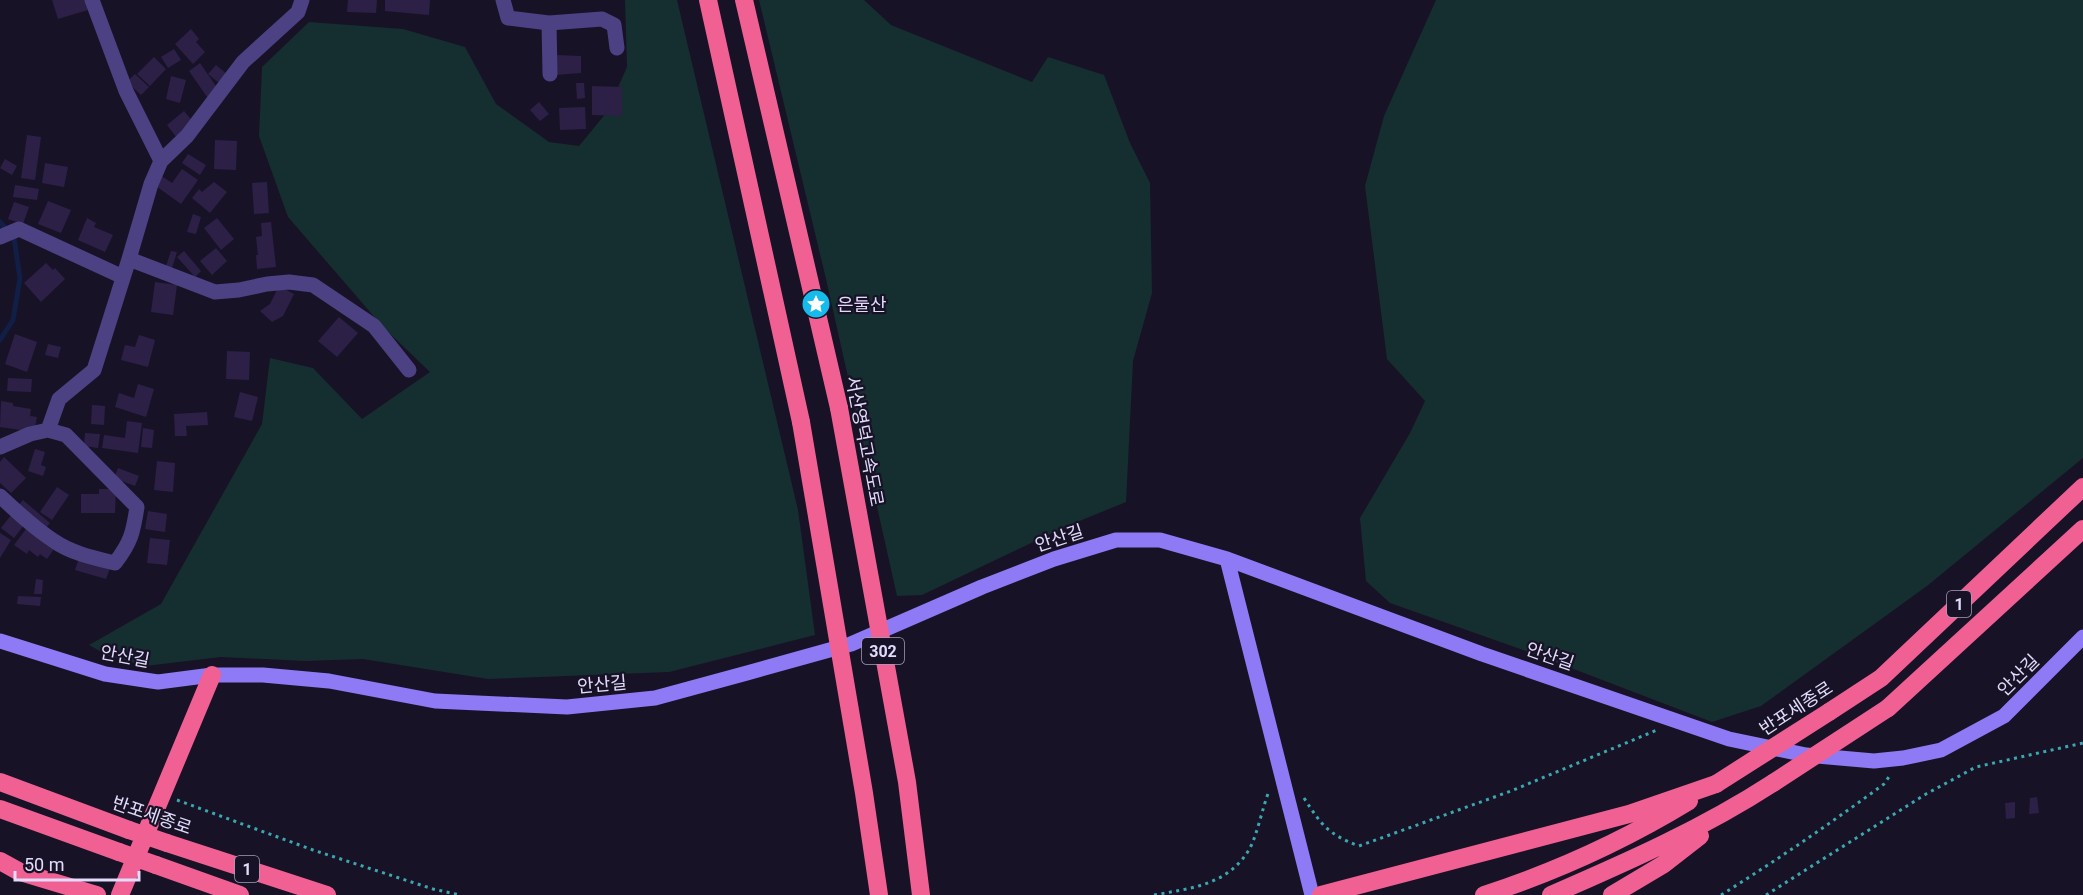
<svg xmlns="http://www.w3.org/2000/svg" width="2083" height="895" font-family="Roboto,'Noto Sans KR',sans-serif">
<rect width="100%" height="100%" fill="#181227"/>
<path fill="#152e30" d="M 625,0 L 677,0 L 798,510 L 815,635 L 669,672 L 488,679 L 363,659 L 306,661 L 221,657 L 145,666 L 109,656 L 89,645 L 161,604 L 262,424 L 270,358 L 313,368 L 362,419 L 430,372 L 383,327 L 288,217 L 259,136 L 262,67 L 309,22 L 403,29 L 465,47 L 496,104 L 549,142 L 579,146 L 607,112 L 627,67 Z
M 759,0 L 864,0 L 891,25 L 1032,82 L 1048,57 L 1104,75 L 1130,143 L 1150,183 L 1152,293 L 1133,361 L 1126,502 L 1065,527 L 922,595 L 897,596 L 826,279 Z
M 1436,0 L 2083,0 L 2083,458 L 1927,586 L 1761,706 L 1712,722 L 1537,655 L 1390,603 L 1366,581 L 1360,518 L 1410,433 L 1425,401 L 1387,359 L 1365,186 L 1384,116 Z"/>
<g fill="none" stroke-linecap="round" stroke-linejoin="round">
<path stroke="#111e46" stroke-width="5" d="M 0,222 L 14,238 L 20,278 L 13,320 L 0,340"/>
</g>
<path fill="#2c2046" d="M 52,0 L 85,0 L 88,10 L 58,19 Z
M 348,0 L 377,0 L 376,13 L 347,12 Z
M 385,0 L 430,0 L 429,15 L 385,11 Z
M 191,29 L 199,39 L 196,42 L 205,52 L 193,64 L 175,44 Z
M 174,49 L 181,60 L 168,68 L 161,57 Z
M 556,55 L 581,56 L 581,73 L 555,75 Z
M 154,57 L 166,69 L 150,86 L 137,74 Z
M 200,63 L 218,89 L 207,97 L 189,71 Z
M 216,65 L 227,74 L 219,83 L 208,74 Z
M 135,74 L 149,87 L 141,95 L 127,82 Z
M 171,76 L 186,80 L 180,103 L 166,99 Z
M 576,83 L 584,83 L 585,98 L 577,99 Z
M 592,86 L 622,87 L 622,116 L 592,115 Z
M 539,102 L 549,114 L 540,121 L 530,110 Z
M 585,107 L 586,129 L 560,130 L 559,108 Z
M 184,111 L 195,124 L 177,138 L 167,125 Z
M 27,135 L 41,137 L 35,180 L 21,178 Z
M 215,140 L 237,141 L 236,170 L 214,169 Z
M 188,154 L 206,165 L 200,175 L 182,163 Z
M 5,159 L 17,166 L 12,175 L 0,168 Z
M 45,163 L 68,167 L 64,187 L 42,183 Z
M 182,169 L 198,180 L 181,204 L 153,184 L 160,175 L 172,183 Z
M 214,182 L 227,192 L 210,213 L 192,198 L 199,189 L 202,192 Z
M 267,182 L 269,213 L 254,214 L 252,183 Z
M 15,185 L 39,189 L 37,200 L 13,197 Z
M 48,201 L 71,210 L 61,233 L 38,224 Z
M 14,202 L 29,207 L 23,224 L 8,219 Z
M 193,214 L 201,217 L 196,234 L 187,232 Z
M 87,218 L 96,223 L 94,227 L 113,235 L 105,252 L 78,240 Z
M 217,218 L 234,239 L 221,250 L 204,228 Z
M 271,222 L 276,267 L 257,269 L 256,255 L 258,255 L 256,237 L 262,236 L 261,223 Z
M 216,248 L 227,261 L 212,275 L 200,261 Z
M 171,251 L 177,252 L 172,268 L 166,266 Z
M 184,251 L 201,271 L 195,277 L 177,257 Z
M 46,263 L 53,270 L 55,268 L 65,279 L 41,302 L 24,283 Z
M 155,282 L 177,285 L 173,315 L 151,312 Z
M 279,286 L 294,294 L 283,316 L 272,322 L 260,311 L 270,304 Z
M 339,317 L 358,333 L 337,357 L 318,341 Z
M 15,334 L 37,342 L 27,372 L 5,364 Z
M 139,335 L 155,340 L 148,367 L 121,360 L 125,345 L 135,347 Z
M 48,344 L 61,347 L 58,358 L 45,355 Z
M 227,351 L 250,352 L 249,380 L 226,379 Z
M 8,378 L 32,379 L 31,392 L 7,391 Z
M 138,384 L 154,389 L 146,417 L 115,407 L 119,393 L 134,398 Z
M 240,392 L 258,397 L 252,421 L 234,417 Z
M 1,401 L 13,403 L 13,406 L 31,409 L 30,416 L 37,417 L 34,432 L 0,427 Z
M 92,405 L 105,406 L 104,425 L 91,424 Z
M 207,412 L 208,425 L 186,426 L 187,436 L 175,436 L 174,414 Z
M 127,421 L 142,423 L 138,453 L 102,448 L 104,435 L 125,438 Z
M 143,428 L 154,430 L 152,448 L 141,447 Z
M 85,433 L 100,434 L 98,448 L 84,446 Z
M 35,449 L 45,452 L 41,465 L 46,467 L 43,476 L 28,471 Z
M 4,457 L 26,478 L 11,493 L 0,483 L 0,462 Z
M 157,461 L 175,463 L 173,492 L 154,490 Z
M 118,468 L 139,476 L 135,486 L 114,478 Z
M 57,487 L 69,495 L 52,520 L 40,512 Z
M 99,489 L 116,489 L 115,513 L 81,513 L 81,494 L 99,494 Z
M 23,500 L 50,523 L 45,529 L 18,506 Z
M 148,511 L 167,514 L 165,532 L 145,529 Z
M 11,515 L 24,525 L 14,538 L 1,528 Z
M 29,525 L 56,546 L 47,559 L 40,554 L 38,557 L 29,550 L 27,554 L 14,545 Z
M 0,533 L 11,540 L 0,558 Z
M 150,538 L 170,540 L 167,565 L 147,563 Z
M 79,558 L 110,568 L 106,579 L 75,570 Z
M 36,579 L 43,580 L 42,594 L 34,594 Z
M 18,596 L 41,597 L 40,606 L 17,604 Z
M 2037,797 L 2039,813 L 2029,814 L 2030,798 Z
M 2015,802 L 2015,818 L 2006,819 L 2005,803 Z"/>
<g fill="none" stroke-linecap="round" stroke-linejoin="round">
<path stroke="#3ba8b0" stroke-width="3" stroke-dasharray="3 4.5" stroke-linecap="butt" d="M 1304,798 C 1322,826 1328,834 1359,846 L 1511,791 L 1657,730
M 177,800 L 313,850 L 433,889 L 460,895
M 1154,895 C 1192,888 1229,885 1250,848 C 1257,835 1263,806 1269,791
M 1721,895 C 1777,860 1831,823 1884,784 L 1891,774
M 1766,895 L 1926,794 L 1976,767 L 2083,743"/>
<path stroke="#4c4182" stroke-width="15" d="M 92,0 L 126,91 L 161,161
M 503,0 L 508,18 L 549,23 L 602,19 L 614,25 L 617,48
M 549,23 L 550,74
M 0,237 L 19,229 L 123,277
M 129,259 L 215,292 L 239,290 L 267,284 L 289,282 L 313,285 L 374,326 L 409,370
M 0,447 L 30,434 L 48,430 L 59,399 L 94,370 L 129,259 L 151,184 L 161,161 L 187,136 L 243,62 L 298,12 L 302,0
M 0,496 C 17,512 34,528 54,541 C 71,553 94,558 115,563 C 131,542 133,533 137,507 L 66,435 L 48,430"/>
<path stroke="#8d7af4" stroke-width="15" d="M 1227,559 L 1312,895
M 0,641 L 105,674 L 158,682 L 212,675 L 263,675 L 329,681 L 435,701 L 567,707 L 655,698 L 747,673 L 851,644 L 982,587 L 1054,559 L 1116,540 L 1160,540 L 1227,559 L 1482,654 L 1729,739 L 1806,755 L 1874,761 L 1903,758 L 1941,750 L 2004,716 L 2083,637"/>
<path stroke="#f16093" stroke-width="18" d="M 708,0 L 801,422
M 744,0 L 839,408
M 1888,708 L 2083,529
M 1829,712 L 1881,678 L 2083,487
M 0,782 L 129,830
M 0,809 L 119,852
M 167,843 L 327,895
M 0,861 L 20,872 L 97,895
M 156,865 L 240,895
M 120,895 L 212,675
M 1321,895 L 1629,814 L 1716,784
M 1484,895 C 1555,872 1625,840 1689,801
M 1551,895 C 1627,862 1702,829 1773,783
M 1612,895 L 1664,864 L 1700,836"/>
<path stroke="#f16093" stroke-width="18" d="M 839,408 L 907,782 L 921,895
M 801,422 L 864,793 L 879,895
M 1773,783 L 1888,708
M 1716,784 L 1829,712
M 129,830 L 167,843
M 119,852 L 156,865"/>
</g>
<defs>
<g id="sight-disc" transform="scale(1.5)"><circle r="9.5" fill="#17bbeb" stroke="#181227"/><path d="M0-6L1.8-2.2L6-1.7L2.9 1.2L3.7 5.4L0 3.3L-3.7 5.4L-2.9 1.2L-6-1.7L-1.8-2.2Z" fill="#fff"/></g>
</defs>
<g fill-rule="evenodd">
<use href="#sight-disc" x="816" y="304"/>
</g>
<g text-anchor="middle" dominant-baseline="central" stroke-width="4.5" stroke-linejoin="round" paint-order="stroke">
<g fill="#181227" stroke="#a69fbc" stroke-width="1.5">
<rect x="1947" y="591" width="24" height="26" rx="4.5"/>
<rect x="862" y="638" width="42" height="26" rx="4.5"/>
<rect x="235" y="856" width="24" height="26" rx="4.5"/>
</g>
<g font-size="16" font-weight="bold" fill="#e3dbfc">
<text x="1959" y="604">1</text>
<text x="883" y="651">302</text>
<text x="247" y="869">1</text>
</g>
<g font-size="18" fill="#e3dbfc" stroke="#181227" text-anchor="start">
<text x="837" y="304">은둘산</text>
</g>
<g font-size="18" fill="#e3dbfc" stroke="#181227">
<text transform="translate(865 441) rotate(79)">서산영덕고속도로</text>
<text transform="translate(1059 538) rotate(-18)">안산길</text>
<text transform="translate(125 656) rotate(11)">안산길</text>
<text transform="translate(1550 656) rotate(19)">안산길</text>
<text transform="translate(2018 675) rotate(-45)">안산길</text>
<text transform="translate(602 684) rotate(-5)">안산길</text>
<text transform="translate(1796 708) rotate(-33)">반포세종로</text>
<text transform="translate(152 815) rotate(19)">반포세종로</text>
</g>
</g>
<path d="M15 871v9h124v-9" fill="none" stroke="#e3dbfc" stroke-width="3"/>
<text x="24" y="871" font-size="18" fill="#e3dbfc" stroke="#181227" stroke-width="4.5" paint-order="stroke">50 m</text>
</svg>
